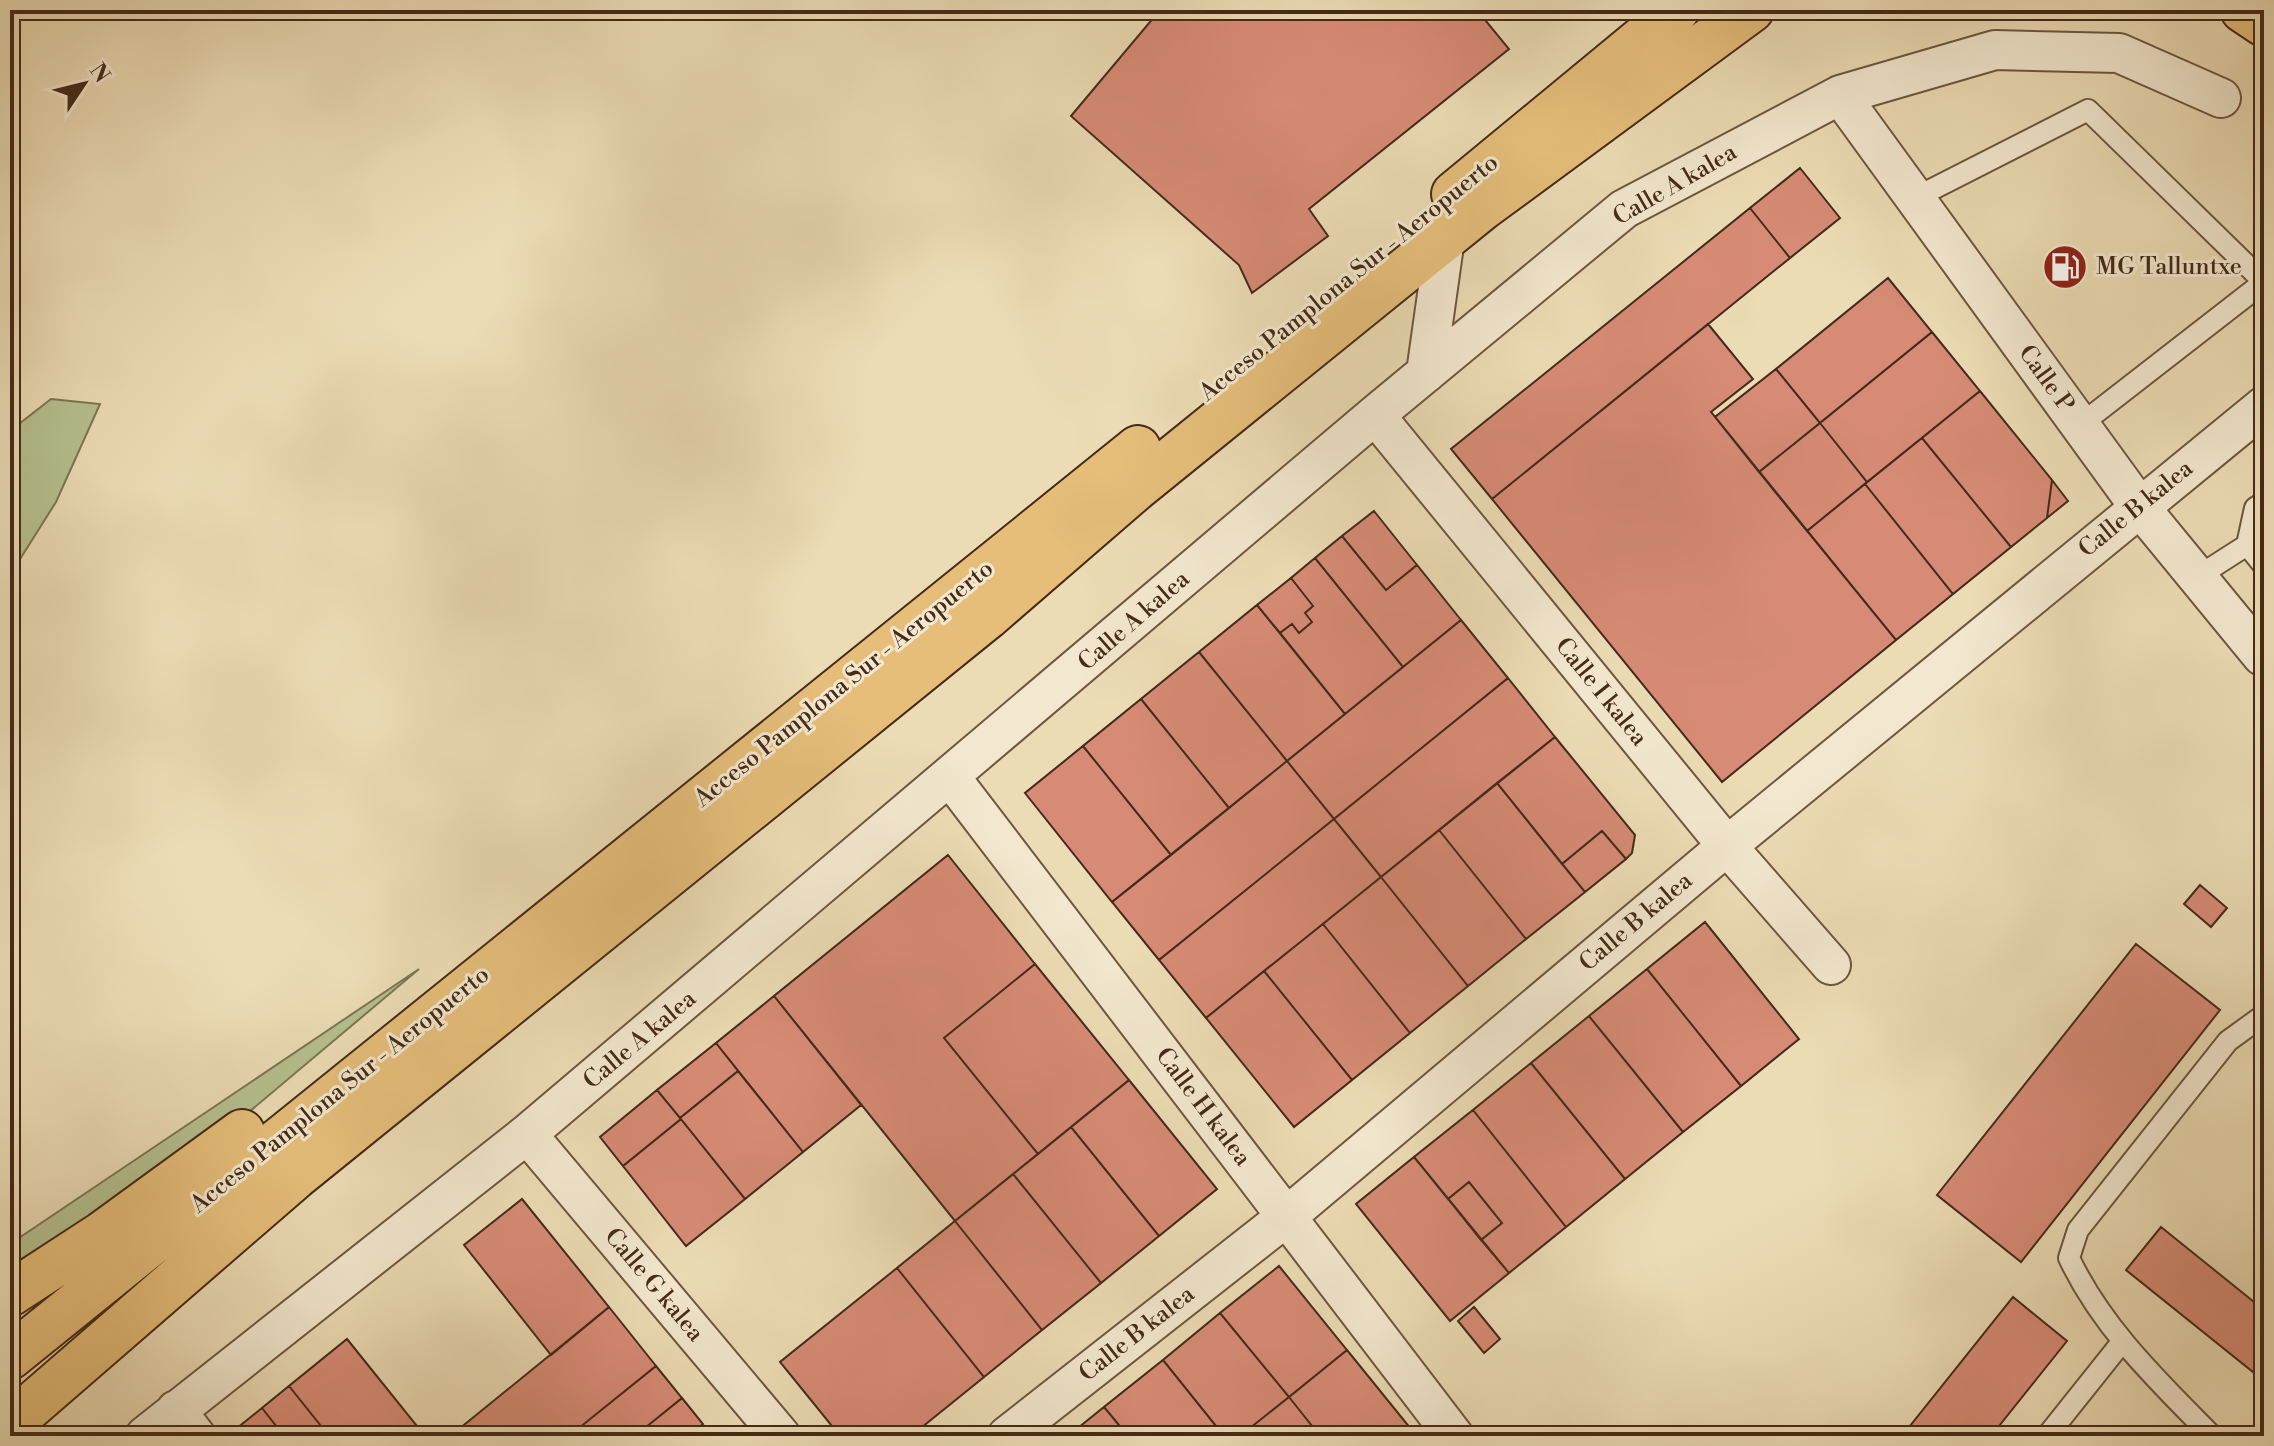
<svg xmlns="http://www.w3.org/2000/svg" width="2274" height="1446" font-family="'Libre Bodoni',serif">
<rect width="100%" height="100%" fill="#ecdcb5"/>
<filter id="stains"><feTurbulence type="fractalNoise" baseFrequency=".0025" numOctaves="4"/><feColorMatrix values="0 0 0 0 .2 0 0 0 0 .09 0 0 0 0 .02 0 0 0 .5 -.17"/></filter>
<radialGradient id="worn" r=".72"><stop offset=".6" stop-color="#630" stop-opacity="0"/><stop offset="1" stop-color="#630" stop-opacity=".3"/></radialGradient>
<path fill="#b5c18f" stroke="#7c7654" stroke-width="2" d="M 51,399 L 100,404 L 56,502 L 10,575 L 10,431 Z
M 419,969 L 10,1313 L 10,1244 Z"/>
<path fill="#d78b76" stroke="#442a18" stroke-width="2" d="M 1160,10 L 1477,10 L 1509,49 L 1309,209 L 1328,236 L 1252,293 L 1239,265 L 1071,116 Z
M 1800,168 L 1840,218 L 1790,258 L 1750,208 Z
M 1750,208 L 1790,258 L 1492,499 L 1451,449 Z
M 1888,278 L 1932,332 L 1820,423 L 1776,369 Z
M 1708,324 L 1753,379 L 1711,412 L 1896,640 L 1722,782 L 1492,499 Z
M 1932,332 L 1980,391 L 1867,482 L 1820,423 Z
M 1776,369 L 1820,423 L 1759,472 L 1715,417 Z
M 1980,391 L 2052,480 L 2047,518 L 2011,547 L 1922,438 Z
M 1820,423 L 1867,482 L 1807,531 L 1759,472 Z
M 1922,438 L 2011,547 L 1953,594 L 1865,484 Z
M 2052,480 L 2068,501 L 2047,518 Z
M 1865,484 L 1953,594 L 1896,640 L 1807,531 Z
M 1374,511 L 1417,565 L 1386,590 L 1342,536 Z
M 1342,536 L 1386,590 L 1417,565 L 1461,620 L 1403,667 L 1315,558 Z
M 1315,558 L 1403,667 L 1345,714 L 1280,633 L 1292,624 L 1299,633 L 1312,622 L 1305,613 L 1313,606 L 1291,578 Z
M 1291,578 L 1313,606 L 1305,613 L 1312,622 L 1299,633 L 1292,624 L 1280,633 L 1257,605 Z
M 1257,605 L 1345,714 L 1287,761 L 1199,652 Z
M 1461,620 L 1508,678 L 1334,819 L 1287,761 Z
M 1199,652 L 1287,761 L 1229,808 L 1141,699 Z
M 1508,678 L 1555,737 L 1381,877 L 1334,819 Z
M 1141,699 L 1229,808 L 1171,855 L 1083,746 Z
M 1555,737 L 1635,835 L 1632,853 L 1626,859 L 1602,831 L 1562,864 L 1497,783 Z
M 1083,746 L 1171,855 L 1112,902 L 1025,793 Z
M 1287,761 L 1334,819 L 1159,960 L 1112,902 Z
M 1497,783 L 1585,892 L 1526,939 L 1439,830 Z
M 1334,819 L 1381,877 L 1206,1018 L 1159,960 Z
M 1439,830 L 1526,939 L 1468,986 L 1381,877 Z
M 1602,831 L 1626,859 L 1585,892 L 1562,864 Z
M 948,855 L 1035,964 L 944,1038 L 1038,1154 L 955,1221 L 774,996 Z
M 1381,877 L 1468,986 L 1410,1033 L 1323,924 Z
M 2200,885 L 2227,908 L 2211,927 L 2184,904 Z
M 1705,922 L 1799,1039 L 1741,1086 L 1647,969 Z
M 1323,924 L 1410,1033 L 1352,1080 L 1264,971 Z
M 2136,944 L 2220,1010 L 2021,1262 L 1937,1195 Z
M 1035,964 L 1129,1080 L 1038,1154 L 944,1038 Z
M 1647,969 L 1741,1086 L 1683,1132 L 1589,1016 Z
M 1264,971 L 1352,1080 L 1294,1127 L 1206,1018 Z
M 774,996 L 861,1105 L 803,1152 L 716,1043 Z
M 1589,1016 L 1683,1132 L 1625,1179 L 1531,1063 Z
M 716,1043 L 738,1071 L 680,1118 L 657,1090 Z
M 1531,1063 L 1625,1179 L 1566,1227 L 1473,1110 Z
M 738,1071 L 803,1152 L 745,1199 L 680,1118 Z
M 1129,1080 L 1217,1189 L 1159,1236 L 1071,1127 Z
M 657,1090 L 681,1119 L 623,1166 L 600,1137 Z
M 1473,1110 L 1566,1227 L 1509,1273 L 1481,1240 L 1502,1223 L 1469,1182 L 1448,1199 L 1414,1157 Z
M 681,1119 L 745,1199 L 686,1246 L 623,1166 Z
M 1071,1127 L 1159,1236 L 1101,1283 L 1013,1174 Z
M 1414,1157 L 1509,1273 L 1450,1321 L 1356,1204 Z
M 1013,1174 L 1101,1283 L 1042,1330 L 955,1221 Z
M 1469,1182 L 1502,1223 L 1481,1240 L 1448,1199 Z
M 522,1199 L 609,1307 L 551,1355 L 464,1245 Z
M 955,1221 L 1042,1330 L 984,1377 L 897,1268 Z
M 2161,1227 L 2264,1310 L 2264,1359 L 2253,1372 L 2126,1270 Z
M 1279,1266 L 1347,1350 L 1289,1397 L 1220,1313 Z
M 897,1268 L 984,1377 L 911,1436 L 840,1436 L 780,1362 Z
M 2013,1297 L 2067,1341 L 1991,1436 L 1902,1436 Z
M 609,1307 L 656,1366 L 569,1436 L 473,1436 L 464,1425 Z
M 1474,1307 L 1500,1339 L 1484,1353 L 1458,1321 Z
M 1220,1313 L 1289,1397 L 1240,1436 L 1224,1436 L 1163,1360 Z
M 347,1339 L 425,1436 L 329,1436 L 289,1386 Z
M 1347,1350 L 1415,1434 L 1413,1436 L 1320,1436 L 1289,1397 Z
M 1163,1360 L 1224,1436 L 1128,1436 L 1104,1407 Z
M 656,1366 L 682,1398 L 635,1436 L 569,1436 Z
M 289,1386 L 329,1436 L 284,1436 L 262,1408 Z
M 1289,1397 L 1320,1436 L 1240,1436 Z
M 682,1398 L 703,1424 L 689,1436 L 635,1436 Z
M 1104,1407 L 1128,1436 L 1068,1436 Z
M 262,1408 L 284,1436 L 233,1436 L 231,1433 Z"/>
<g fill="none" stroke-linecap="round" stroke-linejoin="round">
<g stroke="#6e563f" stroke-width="24">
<path id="service" d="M 1915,198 L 2088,110 L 2264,282
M 2080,425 L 2264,282
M 2264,502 L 2255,508 L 2247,545 L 2264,566
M 2197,577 L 2247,545
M 2047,1436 L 2122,1342
M 2212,1436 C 2158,1381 2102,1328 2069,1258 L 2078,1230 L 2228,1041 L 2264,1015"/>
</g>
<g stroke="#6e563f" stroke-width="42">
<path id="minor" d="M 1840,95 L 2138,505 L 2262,656
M 1426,373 L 1445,238
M 1375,415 L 1727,846 L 1831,965
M 951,778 L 1454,1436
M 527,1134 L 781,1436
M 176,1410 L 196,1436
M 145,1436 L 527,1134 L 1375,415 L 1624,209 L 1840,95 L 1995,50 L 2119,53 L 2221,98
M 1007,1436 L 1286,1217 L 1727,846 L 2264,406"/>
</g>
<g stroke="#442a18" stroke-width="48">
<path id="trunk" d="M 2243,10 L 2264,24
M 1454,194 L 1677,10
M 10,1294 L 102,1234 L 242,1132
M 10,1357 L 1138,448
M 10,1424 L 295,1177 L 987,617 L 1135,489 L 1482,208 L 1751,10"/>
</g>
<use href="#service" stroke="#f3e8cf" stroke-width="20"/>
<use href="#minor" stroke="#f3e8cf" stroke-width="38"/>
<use href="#trunk" stroke="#e6be7a" stroke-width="44"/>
</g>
<defs>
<g id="fuel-disc" transform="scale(2.3)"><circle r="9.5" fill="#8f2418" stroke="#f3e8cf"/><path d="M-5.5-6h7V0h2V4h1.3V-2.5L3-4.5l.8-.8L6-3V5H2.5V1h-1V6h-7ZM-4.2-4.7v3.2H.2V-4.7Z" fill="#fff"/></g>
</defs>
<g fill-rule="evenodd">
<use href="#fuel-disc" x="2065" y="267"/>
</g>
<g text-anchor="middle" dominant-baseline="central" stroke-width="6" stroke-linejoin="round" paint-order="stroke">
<g font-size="24" fill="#442a18" stroke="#f3e8cf">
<text transform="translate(1675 185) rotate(-30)">Calle A kalea</text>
<text transform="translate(1349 278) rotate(-39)">Acceso Pamplona Sur - Aeropuerto</text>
<text transform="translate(2046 379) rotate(54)">Calle P</text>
<text transform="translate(2136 509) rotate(-39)">Calle B kalea</text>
<text transform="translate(1134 621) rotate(-41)">Calle A kalea</text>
<text transform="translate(844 684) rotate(-39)">Acceso Pamplona Sur - Aeropuerto</text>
<text transform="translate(1601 692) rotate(51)">Calle I kalea</text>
<text transform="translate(1636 922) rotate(-40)">Calle B kalea</text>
<text transform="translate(640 1040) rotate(-40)">Calle A kalea</text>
<text transform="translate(340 1090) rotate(-39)">Acceso Pamplona Sur - Aeropuerto</text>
<text transform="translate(1203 1107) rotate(53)">Calle H kalea</text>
<text transform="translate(654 1285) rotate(50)">Calle G kalea</text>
<text transform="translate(1137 1334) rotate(-38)">Calle B kalea</text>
</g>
<g font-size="24" fill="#442a18" stroke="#f3e8cf" text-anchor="start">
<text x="2096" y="267">MG Talluntxe</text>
</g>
</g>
<rect width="2274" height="1446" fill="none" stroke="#ecdcb5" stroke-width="40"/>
<rect x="12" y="12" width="2250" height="1422" fill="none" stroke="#442a18" stroke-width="4"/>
<rect x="20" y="20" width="2234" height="1406" fill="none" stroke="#442a18" stroke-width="2"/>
<g transform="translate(84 84) rotate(55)" stroke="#f3e8cf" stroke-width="6" paint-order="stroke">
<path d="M0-6L14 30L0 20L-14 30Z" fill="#442a18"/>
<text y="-12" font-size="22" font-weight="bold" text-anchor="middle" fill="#442a18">N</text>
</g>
<rect width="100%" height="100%" filter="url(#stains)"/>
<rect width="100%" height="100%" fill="url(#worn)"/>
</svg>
